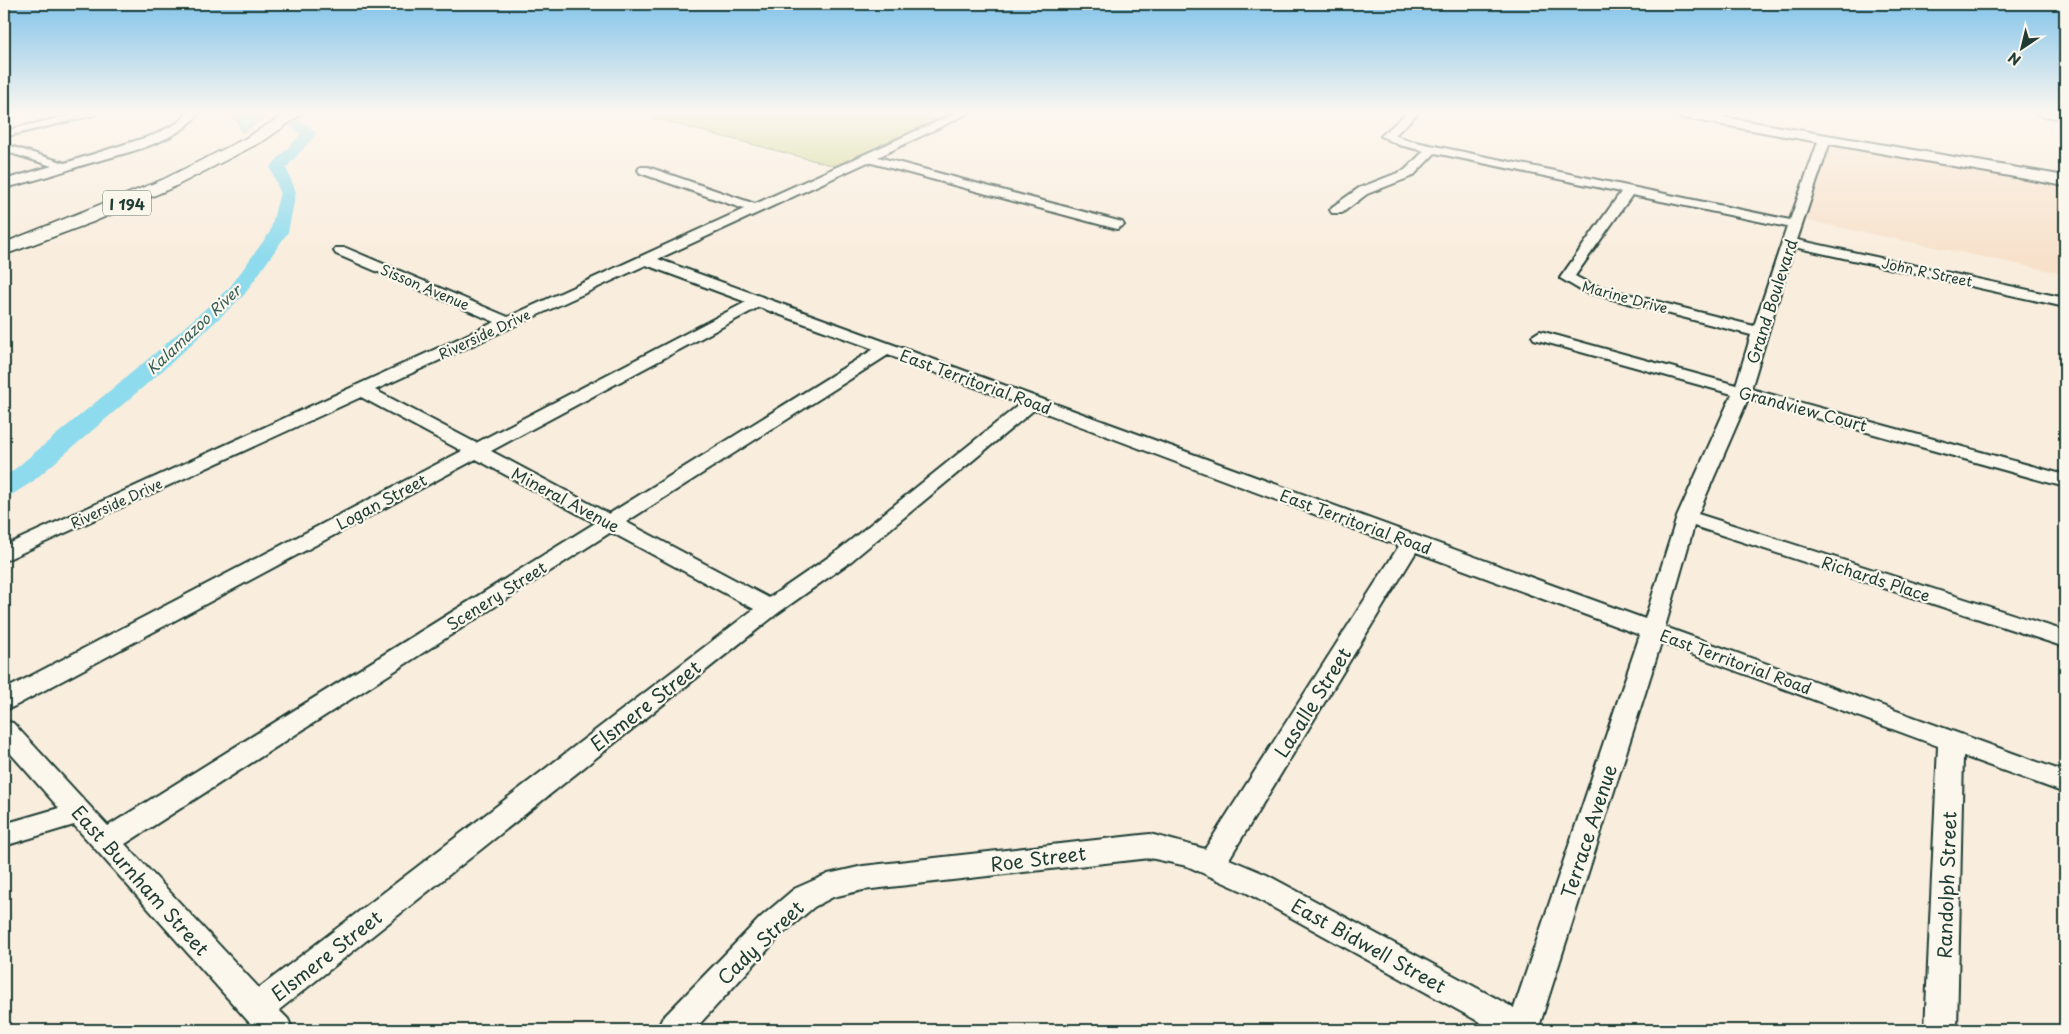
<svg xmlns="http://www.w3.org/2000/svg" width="2069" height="1034" font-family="'Playpen Sans',sans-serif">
<rect width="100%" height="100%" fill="#f9eddd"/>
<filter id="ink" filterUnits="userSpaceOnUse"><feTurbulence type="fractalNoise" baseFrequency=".02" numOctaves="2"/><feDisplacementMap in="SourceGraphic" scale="10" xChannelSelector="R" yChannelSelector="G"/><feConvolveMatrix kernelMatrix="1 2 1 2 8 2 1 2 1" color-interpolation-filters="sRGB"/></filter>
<g filter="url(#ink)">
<path fill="#f7e1cb" d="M 1829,144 L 2065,186 L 2065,274 L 1804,220 Z"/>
<path fill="#c8d386" stroke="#74885d" d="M 641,113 L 950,113 L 835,166 L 656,119 Z"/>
<path fill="#8edbed" stroke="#629ca3" d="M 227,113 L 272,113 L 242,132 L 238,122 Z"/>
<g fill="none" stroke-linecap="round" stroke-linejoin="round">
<path fill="#8edbed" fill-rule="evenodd" d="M 275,113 L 291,113 L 317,133 L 286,168 L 296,192 L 288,232 L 244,295 L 169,365 L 32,482 L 13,494 L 4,497 L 4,478 L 153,355 L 230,287 L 270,232 L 280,192 L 270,167 L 301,134 Z"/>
<g stroke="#1f3d34" stroke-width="4">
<path id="minor" d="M 78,113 L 95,113 L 94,115 L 4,137 L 4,131 Z
M 188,113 L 199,113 C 174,147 112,155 74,168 C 52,175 27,183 4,188 L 4,180 L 52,166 L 4,151 L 4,144 L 65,163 L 154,135 L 179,122 Z
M 956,113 L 969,113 L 878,157 L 1122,222 L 1124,225 L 1117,229 L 868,162 L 658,259 L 1645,619 L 1677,517 L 1732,394 L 1534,339 L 1532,336 L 1540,331 L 1736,385 L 1751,335 L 1582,291 L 1560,278 L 1621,192 L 1435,153 L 1413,176 L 1367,194 L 1342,213 L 1332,213 L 1330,210 L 1332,207 L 1359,188 L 1405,170 L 1424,151 L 1399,145 L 1381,136 L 1407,113 L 1418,113 L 1395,135 L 1406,140 L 1790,220 L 1819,139 L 1821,137 L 1829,137 L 1831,139 L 1797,240 L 2065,298 L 2065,307 L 1794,247 L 1751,389 L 2065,475 L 2065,487 L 1748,399 L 1698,514 L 2065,631 L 2065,647 L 1694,526 L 1665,627 L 2065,772 L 2065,793 L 1963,756 L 1957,1030 L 1925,1030 L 1938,746 L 1661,643 L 1539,1027 L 1540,1030 L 1494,1030 L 1247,893 L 1187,866 L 1150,858 L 863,890 L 833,897 L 814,907 L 781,935 L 694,1030 L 657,1030 L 662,1019 L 761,917 L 794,889 L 828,874 L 863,866 L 1150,834 L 1205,849 L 1399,546 L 1035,409 L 850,562 L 778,613 L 279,1010 L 288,1019 L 293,1030 L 256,1030 L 74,825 L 4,846 L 4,824 L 59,808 L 4,746 L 4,721 L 13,723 L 108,826 L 595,523 L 476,459 L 13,707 L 4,710 L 4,690 L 462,451 L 361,397 L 4,561 L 4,546 L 495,322 L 336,254 L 334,251 L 336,248 L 346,248 L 508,317 L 744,209 L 640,173 L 638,170 L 640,167 L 648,167 L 755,204 ZM 1632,195 L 1787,227 L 1754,326 L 1592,285 L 1575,276 ZM 646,265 L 746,302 L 476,443 L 375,390 ZM 759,307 L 874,349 L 609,514 L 491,451 ZM 888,355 L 1020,404 L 836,552 L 769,598 L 626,522 ZM 611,532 L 754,609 L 259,988 L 125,844 ZM 1416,552 L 1640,635 L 1514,1008 L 1267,875 L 1229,859 Z
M 2037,113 L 2065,113 L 2065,119 L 2042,116 Z"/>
</g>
<g stroke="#1f3d34" stroke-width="4">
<path id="major" d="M 1671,113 L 1700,113 L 2065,176 L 2065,186 L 1678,117 Z"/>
</g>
<g stroke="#1f3d34" stroke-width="3">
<path id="highway" d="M 287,113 L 303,113 L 265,140 L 174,187 L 93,222 L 4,255 L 4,243 L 162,180 L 244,139 Z"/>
</g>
<use href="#minor" fill="#fbf7ec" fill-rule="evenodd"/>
<use href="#major" fill="#fbf7ec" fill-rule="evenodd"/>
<use href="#highway" fill="#fbf7ec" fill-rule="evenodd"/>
</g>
</g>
<linearGradient id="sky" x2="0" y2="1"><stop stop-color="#84c4ea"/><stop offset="0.44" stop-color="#fcf7f0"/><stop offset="1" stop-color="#fcf7f0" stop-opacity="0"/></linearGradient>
<rect width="2069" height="257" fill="url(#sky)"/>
<g text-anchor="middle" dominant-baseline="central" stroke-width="4.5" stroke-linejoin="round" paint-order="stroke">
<g font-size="14" fill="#1f3d34" stroke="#fbf7ec">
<text transform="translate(1927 272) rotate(12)">John R Street</text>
<text transform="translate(425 287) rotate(23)">Sisson Avenue</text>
<text transform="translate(1625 297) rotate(15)">Marine Drive</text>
<text transform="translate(484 334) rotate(-25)">Riverside Drive</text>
<text transform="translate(116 503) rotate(-25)">Riverside Drive</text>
</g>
<rect fill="#fbf7ec" stroke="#61756b" stroke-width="1" x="103" y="190.5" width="48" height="25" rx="4"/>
<g font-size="15" font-weight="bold" fill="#1f3d34">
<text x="127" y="203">I 194</text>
</g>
<g font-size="15" font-style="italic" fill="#355d59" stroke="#fbf7ec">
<text transform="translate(193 329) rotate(-43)">Kalamazoo River</text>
</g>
<g font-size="16" fill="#1f3d34" stroke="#fbf7ec">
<text transform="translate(1771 301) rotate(-72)">Grand Boulevard</text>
<text transform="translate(976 381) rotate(20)">East Territorial Road</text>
<text transform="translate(1803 408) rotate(15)">Grandview Court</text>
<text transform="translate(566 499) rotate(28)">Mineral Avenue</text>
<text transform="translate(381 501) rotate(-28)">Logan Street</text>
<text transform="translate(1356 521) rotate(20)">East Territorial Road</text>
<text transform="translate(1876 578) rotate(18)">Richards Place</text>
<text transform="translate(496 595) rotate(-32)">Scenery Street</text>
<text transform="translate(1736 661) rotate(20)">East Territorial Road</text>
</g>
<g font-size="19" fill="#1f3d34" stroke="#fbf7ec">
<text transform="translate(1312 702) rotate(-58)">Lasalle Street</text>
<text transform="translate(645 705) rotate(-38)">Elsmere Street</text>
<text transform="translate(1588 831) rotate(-72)">Terrace Avenue</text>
<text transform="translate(1038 858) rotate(-7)">Roe Street</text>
<text transform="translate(141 880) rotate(48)">East Burnham Street</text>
<text transform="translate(1946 885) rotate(-88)">Randolph Street</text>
<text transform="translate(760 942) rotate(-44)">Cady Street</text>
<text transform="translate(1369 945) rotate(29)">East Bidwell Street</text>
<text transform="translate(326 955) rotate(-38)">Elsmere Street</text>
</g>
</g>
<rect width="2069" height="1034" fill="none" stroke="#fbf7ec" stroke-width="20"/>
<rect x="10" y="10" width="2049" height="1014" fill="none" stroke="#1f3d34" stroke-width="2" filter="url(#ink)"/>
<g transform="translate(2022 48) rotate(215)" stroke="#fbf7ec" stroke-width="4" paint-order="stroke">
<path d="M0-4L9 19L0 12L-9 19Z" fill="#1f3d34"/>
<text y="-8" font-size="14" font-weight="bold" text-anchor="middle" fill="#1f3d34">N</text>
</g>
</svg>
